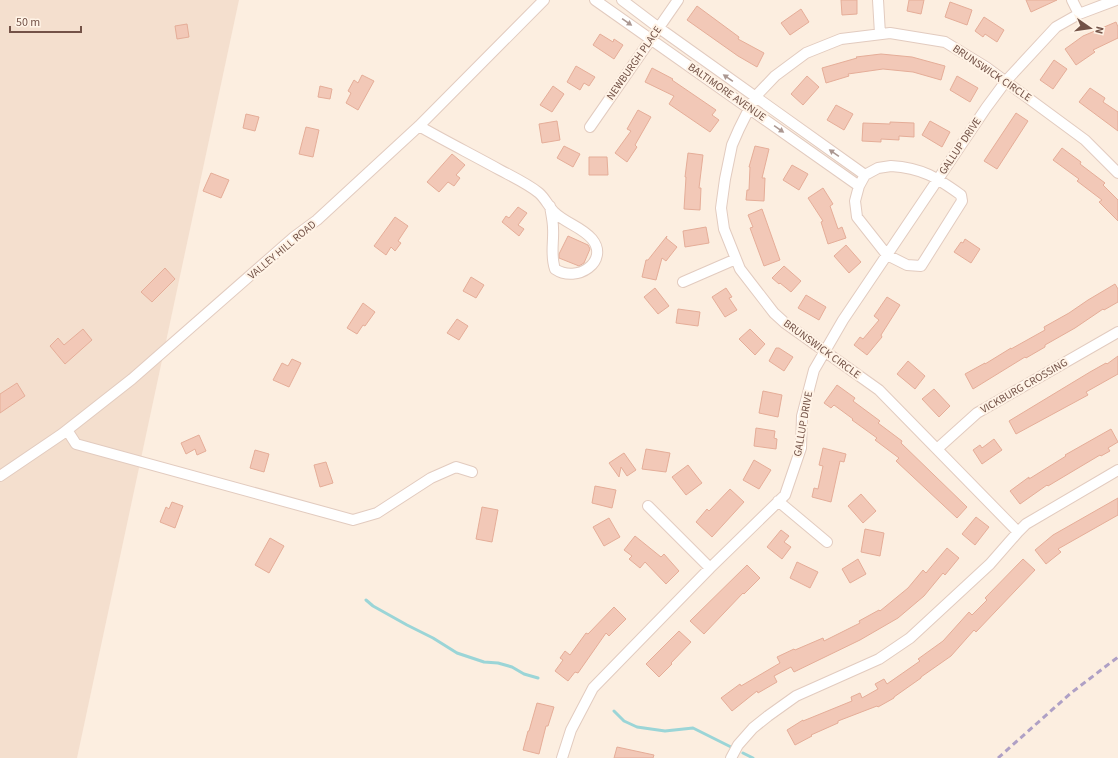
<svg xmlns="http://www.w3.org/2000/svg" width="1118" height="758" font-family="'Source Sans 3',sans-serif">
<rect width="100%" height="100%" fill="#fceee0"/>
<path fill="#f4dfce" d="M 0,0 L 239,0 L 77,758 L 0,758 Z"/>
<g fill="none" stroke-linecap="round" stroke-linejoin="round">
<path stroke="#9bd5d7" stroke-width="3" d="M 366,600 L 373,606 L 407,625 L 433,638 L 457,653 L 484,662 L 498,663 L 512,667 L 524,674 L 538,678
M 614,711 L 624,721 L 637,727 L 665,731 L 693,728 L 731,747
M 743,753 L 753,758"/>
</g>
<path fill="#f2c8b7" stroke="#e5ad98" d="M 841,0 L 857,0 L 857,14 L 842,15 Z
M 909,0 L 924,0 L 921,14 L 907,11 Z
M 1026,0 L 1057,0 L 1031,12 Z
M 950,2 L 972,10 L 967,25 L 945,17 Z
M 697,6 L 739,37 L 738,39 L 764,53 L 757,67 L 738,56 L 687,20 Z
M 801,9 L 809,22 L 790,35 L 781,23 Z
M 984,17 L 1004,30 L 997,42 L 985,34 L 983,37 L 975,31 Z
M 1116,22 L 1118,27 L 1118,38 L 1093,50 L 1095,52 L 1076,65 L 1065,49 L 1083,36 Z
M 187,24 L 189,37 L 177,39 L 175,26 Z
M 600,34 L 613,42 L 614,39 L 623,45 L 614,59 L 593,45 Z
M 881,54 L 912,57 L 945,66 L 941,80 L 913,72 L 883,69 L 848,74 L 849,76 L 826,83 L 822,68 L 857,58 L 856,57 Z
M 1054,60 L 1067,69 L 1053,89 L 1040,80 Z
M 576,66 L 595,77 L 589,86 L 584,83 L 580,90 L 567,82 Z
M 652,68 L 673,79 L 672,80 L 716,110 L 712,115 L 719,120 L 710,132 L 669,104 L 674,96 L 645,82 Z
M 362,75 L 374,81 L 358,110 L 346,103 L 351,93 L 348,91 L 354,80 L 358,83 Z
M 807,76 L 819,87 L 803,105 L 791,94 Z
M 957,76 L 978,88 L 970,102 L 950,90 Z
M 320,86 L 332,89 L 330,99 L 318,97 Z
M 553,86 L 564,94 L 552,112 L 540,105 Z
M 1090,88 L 1105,98 L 1103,102 L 1118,112 L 1118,131 L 1079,102 Z
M 836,105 L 853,114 L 844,130 L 827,120 Z
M 638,110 L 651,117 L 635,145 L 637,147 L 627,162 L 615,153 L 631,131 L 627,129 Z
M 1016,113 L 1028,121 L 997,169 L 984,161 Z
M 246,114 L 259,117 L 255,131 L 243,128 Z
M 557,121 L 560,140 L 542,143 L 539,124 Z
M 930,121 L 950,132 L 942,147 L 922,135 Z
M 890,122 L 914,123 L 914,137 L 899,136 L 899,140 L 881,139 L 881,142 L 862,141 L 863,123 L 890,124 Z
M 306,127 L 319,130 L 313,157 L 299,154 Z
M 564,146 L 580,154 L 573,167 L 557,158 Z
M 755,146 L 769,149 L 762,178 L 765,178 L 764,201 L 746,200 L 747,190 L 749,190 L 750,167 L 749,167 Z
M 1062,148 L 1081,162 L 1080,164 L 1105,183 L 1103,185 L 1118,200 L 1118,221 L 1099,202 L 1102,200 L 1077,181 L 1079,179 L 1053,160 Z
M 688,153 L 703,155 L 699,188 L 701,188 L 700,210 L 684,209 L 686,177 L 685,177 Z
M 452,154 L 465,165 L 456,175 L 460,178 L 454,186 L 448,182 L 439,192 L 427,182 Z
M 589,157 L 607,157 L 608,175 L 589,175 Z
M 792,165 L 808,174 L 799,190 L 783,180 Z
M 211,173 L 229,180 L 221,198 L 203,191 Z
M 823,188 L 833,204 L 830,206 L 838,229 L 842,227 L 846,238 L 828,244 L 821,222 L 823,221 L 808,198 Z
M 518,207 L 527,213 L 518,225 L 524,229 L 519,236 L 502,222 L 506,216 L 509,218 Z
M 762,209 L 780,260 L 764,266 L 750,228 L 753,227 L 748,215 Z
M 395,217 L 408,226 L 398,241 L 401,243 L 395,251 L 391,247 L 386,255 L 374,246 Z
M 706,227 L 709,243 L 685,247 L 683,231 Z
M 568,236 L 588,245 L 590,249 L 584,263 L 579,266 L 559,258 L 559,254 Z
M 667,236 L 666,238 L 677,247 L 666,261 L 662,258 L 656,280 L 642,277 L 646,260 L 648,260 Z
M 965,239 L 980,249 L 971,263 L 954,252 L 961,242 L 963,243 Z
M 846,245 L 861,262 L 849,273 L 834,256 Z
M 784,266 L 801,281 L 791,292 L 780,283 L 779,284 L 772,278 Z
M 165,268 L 175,279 L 152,302 L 141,292 Z
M 471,277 L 484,285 L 476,298 L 463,291 Z
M 1115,284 L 1118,289 L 1118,302 L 1104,310 L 1103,309 L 1075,328 L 1045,345 L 1045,347 L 1026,358 L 1025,357 L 973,389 L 965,374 L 985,363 L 985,364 L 1011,348 L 1011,349 L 1045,330 L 1044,327 L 1069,313 L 1088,300 Z
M 655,288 L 669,306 L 658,314 L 644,297 Z
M 726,288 L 732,297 L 729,298 L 737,310 L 725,317 L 712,297 Z
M 806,295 L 826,307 L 819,320 L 798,308 Z
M 887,297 L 900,305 L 881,335 L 882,337 L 867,355 L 854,345 L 860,337 L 863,339 L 879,320 L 874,316 Z
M 363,303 L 375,312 L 365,326 L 363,325 L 357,334 L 347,328 Z
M 678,309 L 700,312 L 698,326 L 676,323 Z
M 457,319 L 468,326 L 459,340 L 447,333 Z
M 83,329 L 92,340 L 65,364 L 50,346 L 58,338 L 64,345 Z
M 750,329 L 765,344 L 755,355 L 739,339 Z
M 776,348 L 779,348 L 793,357 L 784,371 L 769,361 Z
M 1118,356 L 1118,374 L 1086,392 L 1088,395 L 1016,434 L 1009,421 L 1090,372 L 1106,363 L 1107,364 Z
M 292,359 L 301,363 L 289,387 L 273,380 L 282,363 L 288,366 Z
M 908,361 L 925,376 L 915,389 L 897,374 Z
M 17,383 L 25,396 L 0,413 L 0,394 Z
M 837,385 L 855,398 L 853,401 L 880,421 L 878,423 L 902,441 L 901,443 L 967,507 L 957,518 L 896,461 L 899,458 L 875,440 L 877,438 L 852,420 L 853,419 L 834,405 L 831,408 L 824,403 Z
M 934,389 L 950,406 L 939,417 L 922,399 Z
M 763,391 L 782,395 L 778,417 L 759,413 Z
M 756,428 L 775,431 L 774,438 L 777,439 L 776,449 L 754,446 Z
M 1111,429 L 1118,442 L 1108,448 L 1110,451 L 1101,456 L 1100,455 L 1048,486 L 1047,485 L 1020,504 L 1010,491 L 1029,477 L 1029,479 L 1066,456 L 1065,455 Z
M 199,435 L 206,451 L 197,455 L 195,449 L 186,454 L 181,443 Z
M 994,439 L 1002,450 L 982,464 L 973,450 L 980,445 L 982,448 Z
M 823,448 L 846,454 L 844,462 L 840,461 L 831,502 L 812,497 L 814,488 L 818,489 L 823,466 L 819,465 Z
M 646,449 L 670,453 L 666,472 L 642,469 Z
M 255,450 L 269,454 L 264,472 L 250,468 Z
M 624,453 L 636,470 L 627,476 L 621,467 L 619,477 L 609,463 Z
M 754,460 L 771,470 L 759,489 L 743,480 Z
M 326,462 L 333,483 L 320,487 L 314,465 Z
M 688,465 L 702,483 L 686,495 L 672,477 Z
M 595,486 L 616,490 L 612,508 L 592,503 Z
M 730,489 L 744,502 L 712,537 L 696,522 L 707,509 L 709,511 Z
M 861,494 L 876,511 L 863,523 L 848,506 Z
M 1118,498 L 1118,515 L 1058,549 L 1061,552 L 1046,564 L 1035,550 L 1053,535 Z
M 172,502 L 183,506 L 175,528 L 160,522 L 166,507 L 169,509 Z
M 482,507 L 498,510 L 492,542 L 476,539 Z
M 976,517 L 989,527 L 975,545 L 962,534 Z
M 609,518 L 620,537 L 604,546 L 593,527 Z
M 865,529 L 884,533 L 880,556 L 861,552 Z
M 781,530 L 789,536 L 784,542 L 791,547 L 782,559 L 767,547 Z
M 635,536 L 661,557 L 664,554 L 679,571 L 666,584 L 645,562 L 640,568 L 629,559 L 632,556 L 624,550 Z
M 270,538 L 284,546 L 269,573 L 255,565 Z
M 947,548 L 959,558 L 945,575 L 943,573 L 924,596 L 898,618 L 860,640 L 794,672 L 791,667 L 774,676 L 777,682 L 758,693 L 757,691 L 732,711 L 721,698 L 740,684 L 741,686 L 780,663 L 777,657 L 794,649 L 795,650 L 823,638 L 824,641 L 860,623 L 859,621 L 879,610 L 880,611 L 908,588 L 923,570 L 926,573 Z
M 858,559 L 866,574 L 850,583 L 842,569 Z
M 1023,559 L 1035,570 L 976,632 L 974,630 L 951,656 L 921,677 L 921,678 L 894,697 L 894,698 L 878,707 L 877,706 L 838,721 L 838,723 L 811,735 L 812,736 L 795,745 L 787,730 L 803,720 L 803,721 L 852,701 L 851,697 L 860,693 L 862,698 L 878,689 L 875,684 L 884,679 L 887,684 L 920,661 L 918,659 L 943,641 L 969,612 L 972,615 L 987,600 L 985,598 Z
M 797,562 L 818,572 L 810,588 L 790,578 Z
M 747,565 L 760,578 L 744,594 L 743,593 L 704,634 L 690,621 Z
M 614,607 L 626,619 L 609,636 L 606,633 L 578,673 L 575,672 L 568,681 L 555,671 L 563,660 L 560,658 L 565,651 L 570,655 L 586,633 L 588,634 Z
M 679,631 L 691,642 L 671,663 L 672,664 L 659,677 L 646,664 Z
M 537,703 L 554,707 L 548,726 L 546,726 L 539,754 L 523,750 L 528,731 L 529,731 Z
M 617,747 L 654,755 L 653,758 L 614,758 Z"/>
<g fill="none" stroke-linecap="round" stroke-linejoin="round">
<g stroke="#e2cbbf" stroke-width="12">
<path id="minor" d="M 595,0 L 859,186
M 622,0 L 659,28 L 865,175
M 878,0 L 880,34
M 1072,0 L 1079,14
M 419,126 C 445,141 473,155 500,170 C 513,177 528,184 539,193 C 545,198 549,207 554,212 C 565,223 582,227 592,239 C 610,261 577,284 555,269 C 550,255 554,242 553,228 C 553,221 551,213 550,206
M 590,127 L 678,0
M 891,166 C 923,168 937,178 961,195 L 962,201 L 921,266 L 907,265 L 887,255 L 857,217 L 855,201 L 859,186 L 865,175 L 878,168 Z
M 683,282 L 736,259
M 67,430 L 76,444 L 353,520 L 377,513 L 431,478 L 456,467 L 472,472
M 937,449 L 977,413 L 1118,332
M 0,476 L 62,434 L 132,379 L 294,237 L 317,220 L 419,126 L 544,0
M 778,501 L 827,542
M 648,506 L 710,568
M 1018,532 L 879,390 L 785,323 L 774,313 L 740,269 L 724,229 L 721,208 L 725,179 L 732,145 L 739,129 L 755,97 L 775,76 L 806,53 L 841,39 L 890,33 L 945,42 L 986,67 L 1085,140 L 1118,173
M 562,758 L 571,730 L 593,688 L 710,568 L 785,495 L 801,448 L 802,416 L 814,370 L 843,320 L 986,108 L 1006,81 L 1056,27 L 1079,14 L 1116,0
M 731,758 L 738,745 L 753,728 L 768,716 L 796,696 L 879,659 L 910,638 L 990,564 L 1018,532 L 1026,524 L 1118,470"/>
</g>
<use href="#minor" stroke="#fff" stroke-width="10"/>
<path stroke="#afa0c5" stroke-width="3" stroke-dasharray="6 4" stroke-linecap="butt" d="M 998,758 L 1071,693 L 1118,657"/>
</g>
<defs><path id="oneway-solid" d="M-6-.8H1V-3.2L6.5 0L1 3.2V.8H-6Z"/></defs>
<g fill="#ab9791">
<use href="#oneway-solid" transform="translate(627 22) rotate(35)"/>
<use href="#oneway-solid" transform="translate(728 78) rotate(-145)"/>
<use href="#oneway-solid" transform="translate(779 129) rotate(35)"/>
<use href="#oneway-solid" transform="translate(834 153) rotate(-145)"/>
</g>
<g text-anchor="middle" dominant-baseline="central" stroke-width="4" stroke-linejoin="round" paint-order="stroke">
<g font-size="11" fill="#735247" stroke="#fff3e6">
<text transform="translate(634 63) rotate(-55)">NEWBURGH PLACE</text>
<text transform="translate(992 73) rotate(34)">BRUNSWICK CIRCLE</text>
<text transform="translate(727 92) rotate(35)">BALTIMORE AVENUE</text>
<text transform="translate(960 146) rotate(-56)">GALLUP DRIVE</text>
<text transform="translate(282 250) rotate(-40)">VALLEY HILL ROAD</text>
<text transform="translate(822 349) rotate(36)">BRUNSWICK CIRCLE</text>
<text transform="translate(1024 386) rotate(-30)">VICKBURG CROSSING</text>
<text transform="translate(803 424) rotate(-80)">GALLUP DRIVE</text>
</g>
</g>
<g transform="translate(1090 28) rotate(103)" stroke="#fff3e6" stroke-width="3" paint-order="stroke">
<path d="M0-3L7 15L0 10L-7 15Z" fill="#735247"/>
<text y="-6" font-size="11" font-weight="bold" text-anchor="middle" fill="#735247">N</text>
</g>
<path d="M10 26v6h71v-6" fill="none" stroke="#735247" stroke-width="2"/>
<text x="16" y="26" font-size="12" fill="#735247" stroke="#fff3e6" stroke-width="3" paint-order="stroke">50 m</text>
</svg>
